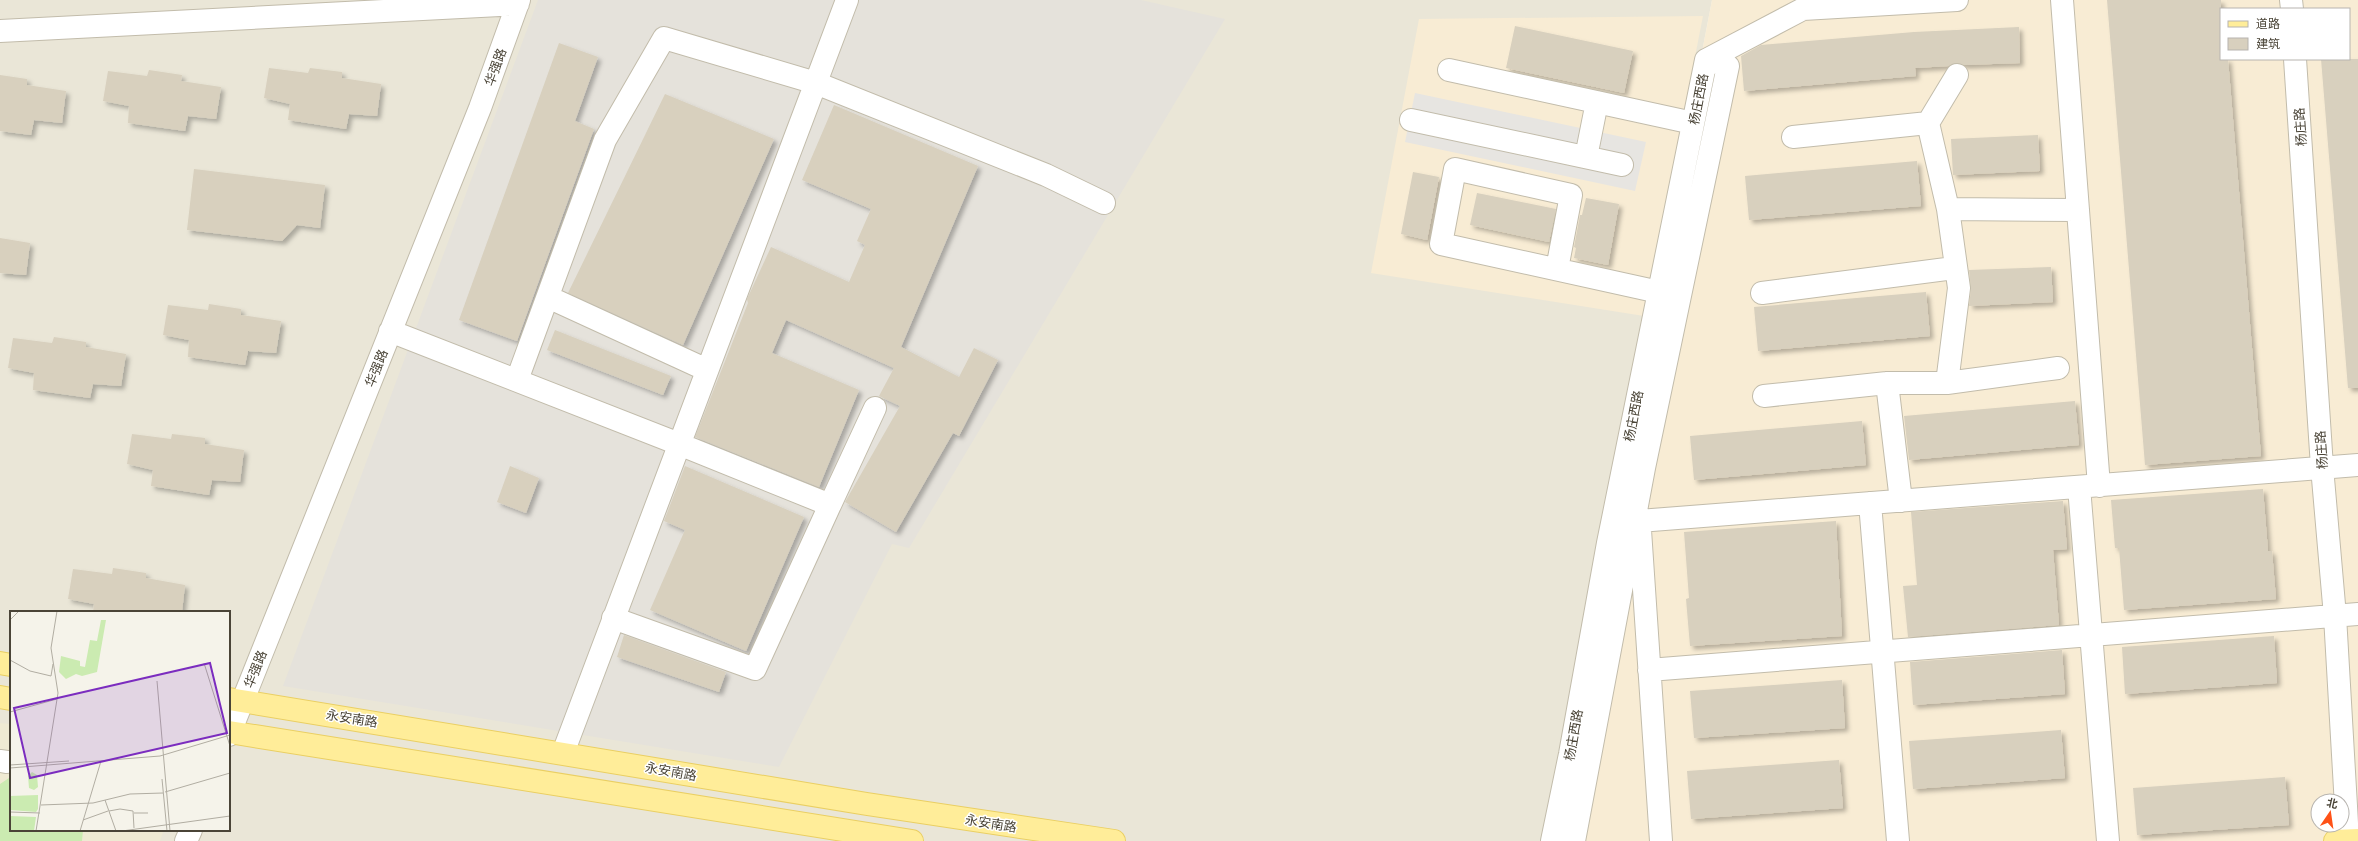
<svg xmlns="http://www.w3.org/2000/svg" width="2358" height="841" font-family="Montserrat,'Noto Sans SC',sans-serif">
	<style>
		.residential { fill: #eae6d7; fill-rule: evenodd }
		.commercial { fill: #f8ecd4; fill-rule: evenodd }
		.industrial { fill: #e5e2db }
		.education { fill: #efead3 }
		.green { fill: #cbebb1 }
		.parking { fill: #e7e5e1 }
		.building { fill: #d8d0be; filter: url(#shadow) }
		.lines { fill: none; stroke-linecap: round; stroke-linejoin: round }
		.minor-casing { stroke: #c2bcab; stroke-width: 24 }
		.major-casing { stroke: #eacf63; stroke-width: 24 }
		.minor { stroke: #fff; stroke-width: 22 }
		.major { stroke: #ffed99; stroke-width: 22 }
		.labels { text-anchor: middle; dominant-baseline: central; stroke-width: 3; stroke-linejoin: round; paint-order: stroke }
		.street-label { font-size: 13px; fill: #4a4437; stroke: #fff }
		.inset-road { fill: none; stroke: #b1ada2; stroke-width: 1 }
		.view { fill: #7b2cbf; fill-opacity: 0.15; stroke: #7b2cbf; stroke-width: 2 }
		.inset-edge { fill: none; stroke: #4a4437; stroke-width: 2 }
	</style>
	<defs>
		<filter id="shadow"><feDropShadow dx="3.5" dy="3.5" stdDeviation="2" flood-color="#0004"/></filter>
	</defs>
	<rect width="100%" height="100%" fill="#f5f3ea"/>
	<path class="residential" d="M0,0H1712L1550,841H0ZM11,612H229V830H11Z"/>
	<path class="commercial" d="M1712,0H2358V841H1550ZM2221,9H2349V59H2221ZM2318,801H2342V825H2318Z
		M1703,16L1644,316L1371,273L1419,19Z"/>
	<path class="industrial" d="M538,0H1141L1225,19L909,548L892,544L779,767L283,686Z"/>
	<path class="education" d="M0,723L11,724V830H164L160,841H0Z"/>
	<path class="green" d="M9,778H11V830H83L82,841H0V784Z"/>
	<path class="parking" d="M1415,93L1646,142L1635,191L1405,142Z"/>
	<path class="building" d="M2107,0H2221V59H2228L2261,456L2145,465Z
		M1515,26L1633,51L1624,93L1506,68Z
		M2019,27L2020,63L1965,65L1957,63L1949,66L1915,68L1916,76L1744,91L1741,56L1761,45L1914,32Z
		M559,43L598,57L575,121L594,129L517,341L459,320Z
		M2321,59H2358V388H2348Z
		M269,68L308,73L310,68L342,72V78L381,84L377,116L349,114L346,129L288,120L290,104L264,98Z
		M149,70L182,75L181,81L221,87L216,119L188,116L185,131L128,123L129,106L103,101L108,71L147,76Z
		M0,75L27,79V85L66,91L62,123L34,120L31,135L0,131Z
		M665,94L774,139L683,345L568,293Z
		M834,105L978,166L901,347L959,377L974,348L998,360L959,436L953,433L896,532L845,502L900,406L879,396L894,368L786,320L772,353L859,390L819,487L695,437L748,303L747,299L771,247L849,282L865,245L857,241L871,209L802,180Z
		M2038,135L2040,171L1953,175L1951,139Z
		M1917,161L1921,206L1749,220L1745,176Z
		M194,169L325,185L320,228L297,225L282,241L187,230Z
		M1413,172L1439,177L1427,240L1401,234Z
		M1477,193L1556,209L1549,242L1470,225Z
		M1586,198L1619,204L1608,265L1574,258L1576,248L1574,247L1580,215H1582Z
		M0,238L30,243L26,275L0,273Z
		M2051,267L2053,302L1969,306L1971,289L1969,270Z
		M1926,292L1930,336L1758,351L1754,307Z
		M209,304L241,309V315L281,321L276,353L248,351L245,365L188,357L189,340L163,335L168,305L208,310Z
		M555,330L671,376L663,395L547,350Z
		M54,337L86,342V347L126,354L121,386L93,384L90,398L33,390L34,373L8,368L13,338L52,343Z
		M2075,401L2079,445L1909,460L1904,416Z
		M1862,421L1866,465L1694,480L1690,436Z
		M132,434L171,439L172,434L205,438V444L244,450L240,482L212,480L209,495L151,486L153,470L127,464Z
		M510,466L539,478L526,513L497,502Z
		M685,466L804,517L746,651L650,610L685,530L664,521Z
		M2263,489L2268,551H2272L2276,599L2124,610L2119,548H2115L2111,500Z
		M2063,501L2067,549L2053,550L2059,625L1908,637L1903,586L1917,585L1911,512Z
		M1836,521L1842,636L1690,646L1686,599L1689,598L1684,532Z
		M113,568L146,573V578L185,585L182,612H93L94,604L68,599L73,569L112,574Z
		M624,635L726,672L719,692L617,657Z
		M2274,636L2277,683L2125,694L2122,647Z
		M2062,650L2065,694L1913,705L1910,662Z
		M1842,680L1845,728L1694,738L1690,691Z
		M2061,730L2065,778L1913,789L1909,741Z
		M1839,760L1843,808L1691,819L1687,771Z
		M2285,777L2289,825L2137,835L2133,788Z"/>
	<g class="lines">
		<defs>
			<path id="minor" d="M2062,0L2099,486
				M2291,0L2292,9
				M0,31L518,4
				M2295,59L2322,467L2335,616L2348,841
				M1706,60L1803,9L1957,0
				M1449,70L1693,123
				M1411,120L1622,165
				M1793,137L1928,123
				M1586,157L1597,102
				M1948,209L2078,210
				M1557,269L1571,195L1455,169L1441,244L1659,292
				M1762,293L1954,268
				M548,297L707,370
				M390,331L679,444L830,505L875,408
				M517,380L605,140L664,38L816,83L1046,175L1104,203
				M1887,383L1901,501
				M1947,383L1959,288L1948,209L1928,123L1957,75
				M1764,396L1887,383H1947L2058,368
				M2079,487L2108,841
				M1870,503L1898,841
				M1639,521L2358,465
				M1640,530L1661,841
				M613,618L755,669L830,505
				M1649,670L2358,614
				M229,735L480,108L519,0
				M563,753L847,0
				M0,761L7,762
				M186,841L191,830
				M1552,841L1570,754L1608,543L1706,60
				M1574,841L1644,468L1728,66L1706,60"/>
			<path id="major" d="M0,663L11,665
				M0,697L11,699
				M229,699L867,804L1114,841
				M229,732L912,841
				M2335,841L2358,840"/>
		</defs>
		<use href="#minor" class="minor-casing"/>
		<use href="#major" class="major-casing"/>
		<use href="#minor" class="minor"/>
		<use href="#major" class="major"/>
	</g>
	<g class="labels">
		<g class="street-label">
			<text transform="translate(495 67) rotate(-70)">华强路</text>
			<text transform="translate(1698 99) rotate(-79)">杨庄西路</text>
			<text transform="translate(2300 127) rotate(-94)">杨庄路</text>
			<text transform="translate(376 368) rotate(-68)">华强路</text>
			<text transform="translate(1633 416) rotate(-79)">杨庄西路</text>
			<text transform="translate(2321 450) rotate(-94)">杨庄路</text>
			<text transform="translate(255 669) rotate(-68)">华强路</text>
			<text transform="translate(352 718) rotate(9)">永安南路</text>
			<text transform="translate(1573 735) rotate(-80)">杨庄西路</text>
			<text transform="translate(671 771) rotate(10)">永安南路</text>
			<text transform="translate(991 823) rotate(9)">永安南路</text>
		</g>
	</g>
	<g transform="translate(10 611)">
		<rect width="220" height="220" fill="#f5f3ea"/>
		<path d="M91,9H96L87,61L72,65L66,63L56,68L49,61L51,45L70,50V55L75,56L80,29L87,30ZM22,161L27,164L28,176L24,179L19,177L18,165ZM28,184V198L26,201L0,199V185ZM0,205L26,206L24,220H0Z" fill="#cbebb1"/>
		<path class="inset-road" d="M0,9L9,0M0,49L20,60L41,65L43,53M194,52L220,135M147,70L160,220M0,101L47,88M0,154L59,150M0,157L150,145L220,124M152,168L157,220M155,181L220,162M95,189L106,220M31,194L83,192L120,183L153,182M99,200L110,198L123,200L124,217M0,201L30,202M124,202H138M73,209L98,200M26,220L48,82L41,37L47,0M70,220L91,150M112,220L220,205"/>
		<path class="view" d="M200,52L217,122L20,167L4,97Z"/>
		<rect width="220" height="220" class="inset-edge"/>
	</g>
	<rect x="2220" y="8" width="130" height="52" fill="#ffffff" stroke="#b7b4af"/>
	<rect x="2228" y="21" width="20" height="6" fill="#ffed99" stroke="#b7b4af"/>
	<text x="2256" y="28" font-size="12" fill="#4a4437">道路</text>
	<rect x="2228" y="38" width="20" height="12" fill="#d8d0be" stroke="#b7b4af"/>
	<text x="2256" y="48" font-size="12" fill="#4a4437">建筑</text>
	<g transform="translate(2330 813) rotate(13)"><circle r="19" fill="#ffffff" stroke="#b7b4af"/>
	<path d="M0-3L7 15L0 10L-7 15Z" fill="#ff5217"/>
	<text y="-6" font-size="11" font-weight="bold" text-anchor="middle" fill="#4a4437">北</text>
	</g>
</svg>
